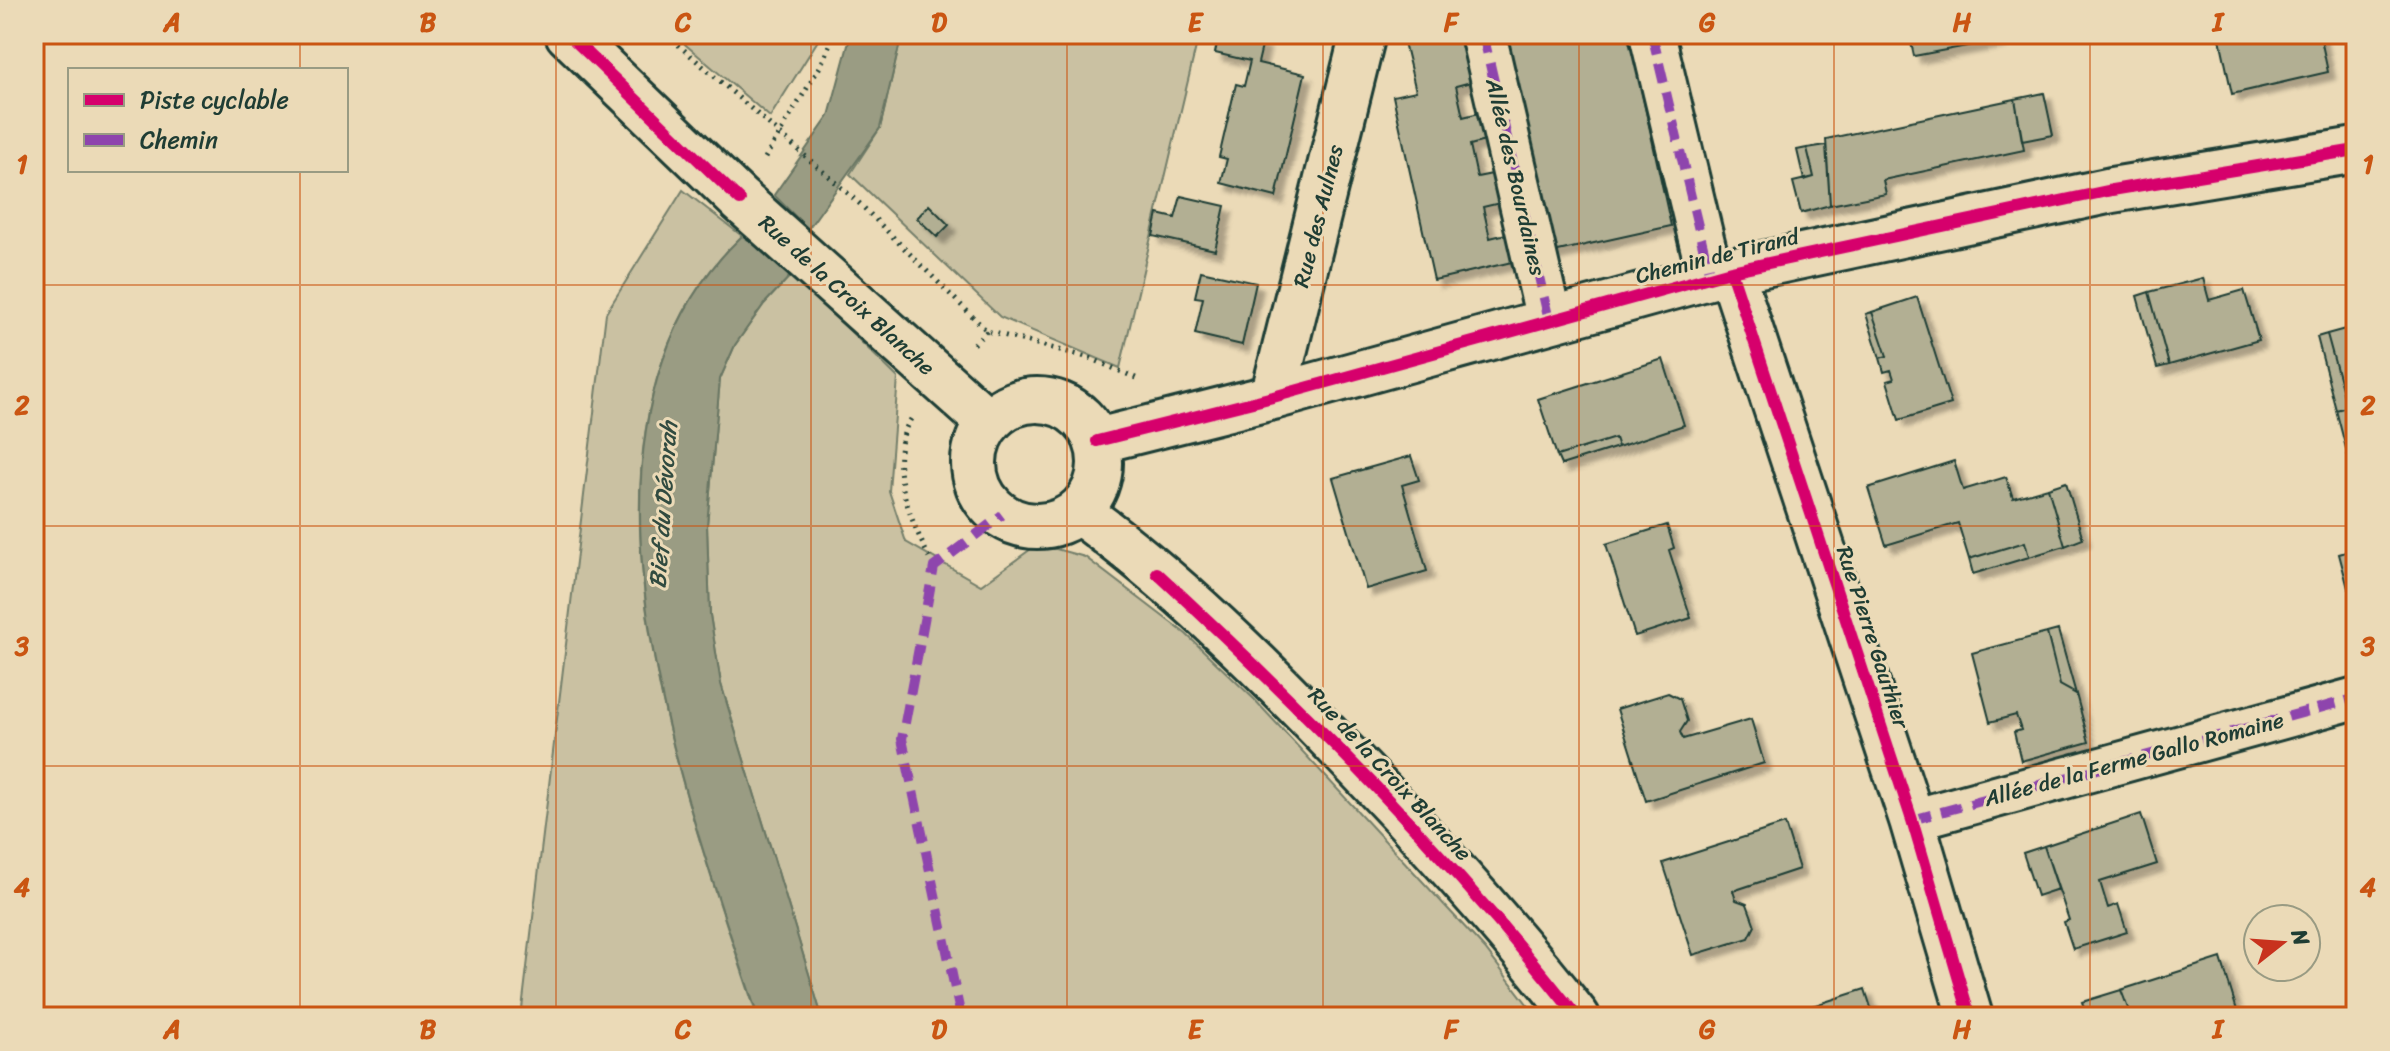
<svg xmlns="http://www.w3.org/2000/svg" width="2390" height="1051" font-family="Sriracha,sans-serif">
	<style>
		.green { fill: #cac1a2; stroke: #747f6b; stroke-width: 2 }
		.water { fill: #9a9c83; stroke: #697663; stroke-width: 2 }
		.building { fill: #b2af93; stroke: #1f3d34; stroke-width: 2; filter: url(#shadow) }
		.lines { fill: none; stroke-linecap: round; stroke-linejoin: round }
		.pedestrian-casing { stroke: #1f3d34; stroke-width: 46 }
		.minor-casing { stroke: #1f3d34; stroke-width: 50 }
		.path { stroke: #1f3d34; stroke-width: 5; stroke-dasharray: 2 6; stroke-linecap: butt }
		.pedestrian { stroke: #ebdab7; stroke-width: 40 }
		.minor { stroke: #ebdab7; stroke-width: 44 }
		.quiet { stroke: #8e44ad; stroke-width: 10; stroke-dasharray: 20 10; stroke-linecap: butt }
		.cycleway-casing { stroke: #ebdab7; stroke-width: 17 }
		.cycleway { stroke: #d6006c; stroke-width: 12 }
		.grid { fill: none; stroke: #ca5512; stroke-width: 2; stroke-opacity: 0.55 }
		.labels { text-anchor: middle; dominant-baseline: central; stroke-width: 6; stroke-linejoin: round; paint-order: stroke }
		.street-label { font-size: 22px; fill: #1f3d34; stroke: #ebdab7 }
		.water-label { font-size: 24px; font-style: italic; fill: #314b40; stroke: #ebdab7 }
		.neatline { fill: none; stroke: #ca5512; stroke-width: 3 }
		.grid-label { font-size: 26px; text-anchor: middle; font-weight: bold; fill: #ca5512 }
	</style>
	<defs>
		<filter id="shadow"><feDropShadow dx="7" dy="7" stdDeviation="2" flood-color="#0004"/></filter>
	</defs>
	<rect width="100%" height="100%" fill="#ebdab7"/>
	<filter id="ink" filterUnits="userSpaceOnUse"><feTurbulence type="fractalNoise" baseFrequency=".0125" numOctaves="2"/><feDisplacementMap in="SourceGraphic" scale="16" xChannelSelector="R" yChannelSelector="G"/><feConvolveMatrix kernelMatrix="1 2 1 2 8 2 1 2 1" color-interpolation-filters="sRGB"/></filter>
	<g filter="url(#ink)">
		<path class="green" d="M673,34H822L770,117Z
			M902,34H1199L1120,368L1000,317L850,174L880,128Z
			M683,190L742,236C543,424 683,792 755,1010L521,1017L606,313Z
			M792,274L898,378L889,491L906,542L981,585L1038,544L1085,557L1186,634L1254,699L1485,949L1537,1017H822L721,684L710,615L707,525L720,379L735,345L764,304Z"/>
		<path class="water" d="M851,34H902L880,128L808,229L774,195L829,116Z
			M742,236L768,252L792,274L764,304L735,345L720,379L707,525L710,615L721,684L822,1017H758C685,798 542,426 742,236Z"/>
		<path class="building" d="M1219,34L1263,42L1258,63L1305,74L1276,197L1221,183L1227,159L1219,157L1236,84L1244,86L1250,61L1215,53Z
			M1402,34H1461L1471,82L1456,86L1463,117L1479,113L1485,141L1470,145L1477,177L1492,174L1500,203L1483,207L1490,238L1506,234L1512,262L1434,280L1393,96L1416,91Z
			M1500,34H1629L1671,226L1549,253Z
			M1909,34H1998L1999,40L1914,56Z
			M2219,34H2320L2328,72L2232,94Z
			M2044,93L2053,135L2022,141L2015,99Z
			M2015,99L2024,150L1883,180L1886,194L1830,205L1826,139Z
			M1826,145L1830,205L1801,213L1793,182L1814,177L1807,148Z
			M1807,148L1814,177L1804,180L1797,150Z
			M1181,196L1225,206L1215,250L1153,236L1158,214L1175,218Z
			M929,205L949,225L937,237L917,218Z
			M1201,271L1256,283L1242,345L1195,334L1203,298L1195,297Z
			M2203,278L2209,300L2244,290L2259,340L2169,365L2149,292Z
			M2149,292L2169,365L2157,368L2137,296Z
			M1917,297L1951,404L1899,420L1887,381L1894,379L1891,370L1884,372L1880,358L1887,356L1872,312Z
			M1872,312L1887,356L1880,358L1866,314Z
			M2356,326V459L2349,460L2336,410L2347,407L2327,334Z
			M2327,334L2347,407L2336,410L2317,337Z
			M1663,359L1684,425L1618,447L1615,438L1557,456L1538,399Z
			M1615,438L1618,447L1561,465L1557,456Z
			M1411,456L1419,480L1402,485L1427,571L1366,589L1333,478Z
			M1954,461L1963,490L2006,477L2013,498L2048,488L2065,546L2029,557L2025,542L1969,559L1958,523L1886,545L1868,488Z
			M2066,482L2083,539L2065,546L2048,488Z
			M1667,525L1674,548L1669,550L1691,618L1635,636L1606,544Z
			M2025,542L2029,557L1973,574L1969,559Z
			M2356,549V586L2348,588L2339,554Z
			M2058,630L2076,694L2060,685L2047,633Z
			M2047,633L2060,685L2076,694L2089,742L2021,761L2014,732L2021,730L2016,715L1990,722L1972,653Z
			M1668,693L1680,699L1687,721L1680,732L1683,739L1751,719L1764,763L1646,801L1617,709Z
			M2141,814L2157,864L2100,882L2108,908L2118,904L2127,932L2073,949L2064,922L2069,920L2044,846Z
			M1785,824L1799,869L1733,891L1736,900L1747,904L1755,926L1749,938L1693,955L1663,863Z
			M2044,846L2058,889L2037,896L2023,853Z
			M2221,958L2239,1017H2110L2129,1011L2121,990Z
			M1865,989L1874,1017H1778Z
			M2121,990L2129,1011L2110,1017H2087L2082,1002Z"/>
		<g class="lines">
			<defs>
				<path id="pedestrian" d="M1912,820L2356,698"/>
				<path id="minor" d="M568,34L740,200L988,422
					M1483,34L1549,320
					M1652,34L1710,276
					M1731,271L1912,820L1970,1017
					M1273,397L1363,34
					M974 463a63 63 0 1 1 126 0a63 63 0 1 1-126 0Z
					M1097,441L1273,397L1731,271L2112,190L2356,150
					M1078,511C1175,581 1261,666 1343,752C1425,837 1504,924 1577,1017"/>
			</defs>
			<use href="#pedestrian" class="pedestrian-casing"/>
			<use href="#minor" class="minor-casing"/>
			<path class="path" d="M666,34L860,204L987,331L1090,358L1138,379
				M765,158L821,65L834,34
				M974,344L987,331
				M911,419C883,462 913,526 934,567"/>
			<use href="#pedestrian" class="pedestrian"/>
			<use href="#minor" class="minor"/>
			<path class="quiet" d="M1483,34L1549,320
				M1652,34L1710,276
				M1912,820L2356,698
				M961,1017L902,739L934,567L1002,515"/>
			<defs>
				<path id="cycleway" d="M568,34L740,200
					M1731,271L1912,820L1970,1017
					M1097,441L1273,397L1731,271L2112,190L2356,150
					M1157,573C1307,712 1450,856 1577,1017"/>
			</defs>
			<use href="#cycleway" class="cycleway-casing"/>
			<use href="#cycleway" class="cycleway"/>
		</g>
	</g>
	<path class="grid" d="M300,34V70M556,34V1017M811,34V1017M1067,34V1017M1323,34V1017M1579,34V1017M1834,34V1017M2090,34V1017M300,170V1017M34,285H2356M34,526H2356M34,766H2356"/>
	<g class="labels">
		<g class="street-label">
			<text transform="translate(1516 177) rotate(77)">Allée des Bourdaines</text>
			<text transform="translate(1318 216) rotate(-76)">Rue des Aulnes</text>
			<text transform="translate(1717 256) rotate(-14)">Chemin de Tirand</text>
			<text transform="translate(847 295) rotate(42)">Rue de la Croix Blanche</text>
			<text transform="translate(1873 637) rotate(72)">Rue Pierre Gauthier</text>
			<text transform="translate(2134 759) rotate(-15)">Allée de la Ferme Gallo Romaine</text>
			<text transform="translate(1390 774) rotate(47)">Rue de la Croix Blanche</text>
		</g>
		<g class="water-label">
			<text transform="translate(663 505) rotate(-86)">Bief du Dévorah</text>
		</g>
	</g>
	<rect width="2390" height="1051" fill="none" stroke="#ebdab7" stroke-width="88"/>
	<rect x="68" y="68" width="280" height="104" fill="#ebdab7" stroke="#999b83" stroke-width="2"/>
	<rect x="84" y="94" width="40" height="12" fill="#d6006c" stroke="#999b83" stroke-width="2"/>
	<text x="140" y="108" font-size="24" fill="#1f3d34">Piste cyclable</text>
	<rect x="84" y="134" width="40" height="12" fill="#8e44ad" stroke="#999b83" stroke-width="2"/>
	<text x="140" y="148" font-size="24" fill="#1f3d34">Chemin</text>
	<g transform="translate(2282 943) rotate(73)"><circle r="38" fill="#ebdab7" stroke="#999b83" stroke-width="2"/>
	<path d="M0-6L14 30L0 20L-14 30Z" fill="#c8321e"/>
	<text y="-12" font-size="22" font-weight="bold" text-anchor="middle" fill="#1f3d34">N</text>
	</g>
	<rect x="44" y="44" width="2302" height="963" class="neatline"/>
	<g class="grid-label">
		<text x="172" y="31">A</text>
		<text x="428" y="31">B</text>
		<text x="683" y="31">C</text>
		<text x="939" y="31">D</text>
		<text x="1195" y="31">E</text>
		<text x="1451" y="31">F</text>
		<text x="1707" y="31">G</text>
		<text x="1962" y="31">H</text>
		<text x="2218" y="31">I</text>
		<text x="22" y="173">1</text>
		<text x="2368" y="173">1</text>
		<text x="22" y="414">2</text>
		<text x="2368" y="414">2</text>
		<text x="22" y="655">3</text>
		<text x="2368" y="655">3</text>
		<text x="22" y="896">4</text>
		<text x="2368" y="896">4</text>
		<text x="172" y="1038">A</text>
		<text x="428" y="1038">B</text>
		<text x="683" y="1038">C</text>
		<text x="939" y="1038">D</text>
		<text x="1195" y="1038">E</text>
		<text x="1451" y="1038">F</text>
		<text x="1707" y="1038">G</text>
		<text x="1962" y="1038">H</text>
		<text x="2218" y="1038">I</text>
	</g>
</svg>
